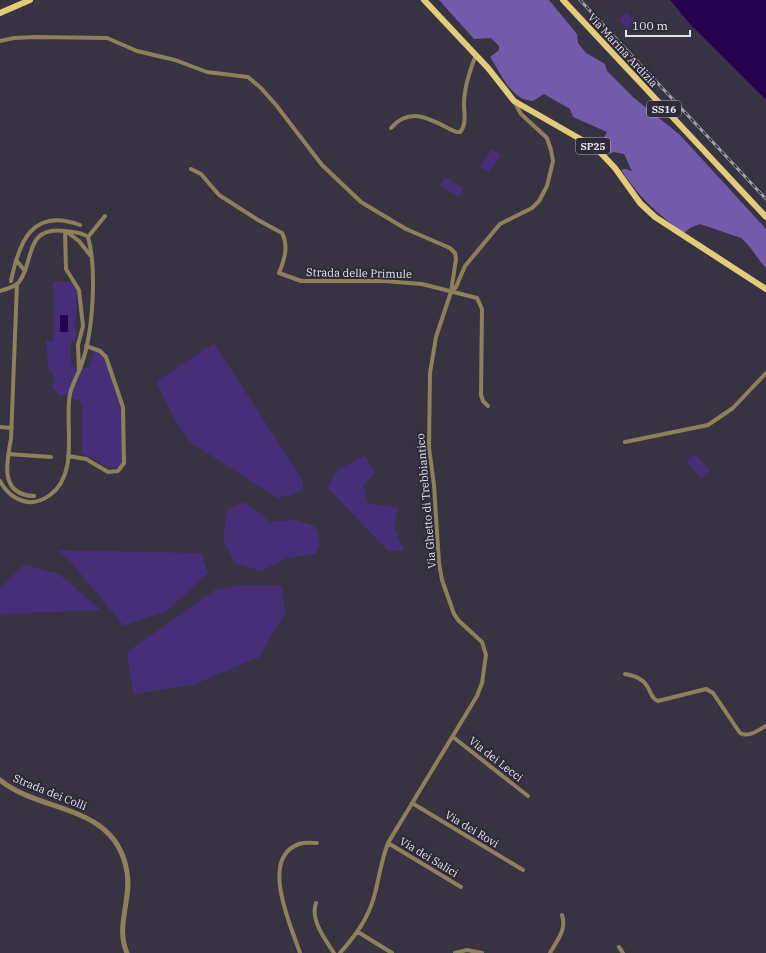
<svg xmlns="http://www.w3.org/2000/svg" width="766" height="953" font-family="'IBM Plex Serif',serif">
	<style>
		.green { fill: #472e78 }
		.forest { fill: #735aab }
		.water { fill: #26014f }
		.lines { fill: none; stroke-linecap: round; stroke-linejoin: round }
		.minor { stroke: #8c815b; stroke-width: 4 }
		.tertiary { stroke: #8c815b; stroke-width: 5 }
		.primary { stroke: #e3cc79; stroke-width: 6 }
		.rail-casing { stroke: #a29fac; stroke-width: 3 }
		.rail { stroke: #2d2938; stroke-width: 1.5; stroke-dasharray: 4.5; stroke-linecap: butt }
		.labels { text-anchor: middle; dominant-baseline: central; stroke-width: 4; stroke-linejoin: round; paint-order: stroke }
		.shield { fill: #2d2938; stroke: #aeabb7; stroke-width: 1 }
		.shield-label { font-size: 10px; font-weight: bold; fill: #e5e3ed }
		.street-label { font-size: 11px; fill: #e5e3ed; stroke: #2d2938 }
	</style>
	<rect width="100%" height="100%" fill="#373343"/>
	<path class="green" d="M627,12L635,21L627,28L619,20Z
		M492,149L501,155L489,173L480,167Z
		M445,177L464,188L459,197L440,186Z
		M53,282H73L77,289L75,341L71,342V365L76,368H89L94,352L97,351L103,356L109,368L122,411V463L119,468C102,468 97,459 82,454V403L67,395H59L57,390H53V374L48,368L46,341H53Z
		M214,343L303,481V490L291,495L277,498L190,442L176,422L156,382Z
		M695,454L710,471L701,479L686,461Z
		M365,456L375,472L363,486L368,503L398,508L394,527L404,550L388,551L328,488C334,468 347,465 365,456Z
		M245,502L271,522L294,520L315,526L320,542L316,554L288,558L261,571L234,563L223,538L227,510Z
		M57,550L201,553L208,573L168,610L124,626L75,567Z
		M24,565L59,574L101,610L0,614V587Z
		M234,586H282L285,614L259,657L195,684L133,694L127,652L215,590Z"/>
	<path class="forest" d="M439,0H549L577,34L578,43L586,53L605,64L607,71L633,97L680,135L766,229V268C757,259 751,246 741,238L700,224L690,228L684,233C656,213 641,199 621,170L625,169L632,171L624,154L614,152L609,154L600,145L607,132L573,117L570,109L544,94L533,101C511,101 501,73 490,57L499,50V46L491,38L474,39Z"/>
	<path class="water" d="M670,0H766V100L691,25Z
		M60,315H68V332H60Z"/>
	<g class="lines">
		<path class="minor" d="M0,41L14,38L36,37L107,38L137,51L175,60L207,72L248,77L261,88L276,105L322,165L361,202L406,229L450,248L455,253L456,259L451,292L436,337L430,373L429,448L434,485L439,563L442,580L454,614L459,621L482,642L486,655L482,683L477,696L388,843C381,861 379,879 374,897C368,919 355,936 340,953
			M391,128C412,104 434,122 456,132H460C467,125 464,113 464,104C464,88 470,70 476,55
			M191,169L201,174L219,195L258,220L282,233C289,246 284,261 279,273L301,281H384L422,284L477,298L482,309L481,395L483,401L488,406
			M65,231L66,269L79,290L83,326L78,345L79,371
			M67,232L79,241L90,255
			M88,237L105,216
			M16,260L25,271
			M11,281C19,242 32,207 80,225
			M17,284L11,439C6,464 0,495 34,496
			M0,291C6,289 15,287 19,282C35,262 23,226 65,231C72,232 82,232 88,237C97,269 93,332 82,363C79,374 72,383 70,394C64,425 80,473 50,495C43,500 36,503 28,502C15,500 6,492 0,481
			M451,292L456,287L465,266L500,224L532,208L539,201L547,186L553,161L551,150L547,138L521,114L514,101
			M0,427L12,428
			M625,442L708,425L733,408L766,373
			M8,454L51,457
			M68,456L86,459L108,472L118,471L124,463L123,407L106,357L100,351L86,346
			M625,674C655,679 646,697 658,701L706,689L713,693L740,733C749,738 758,730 766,726
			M453,737L528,796
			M412,803L523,870
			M388,843L461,887
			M316,903C310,920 325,939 334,953
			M358,932L392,953
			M619,947L623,953
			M300,953C291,926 259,858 299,844C305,842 311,843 317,843
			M455,953L467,950L482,953
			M550,953C557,940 567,930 562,915"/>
		<path class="tertiary" d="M0,780C41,814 116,803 127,872C132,899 115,927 127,953"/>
		<path class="primary" d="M424,0L488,68L514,101L596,148L615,168L640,203L655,217L766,289
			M563,0L766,217
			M0,13L30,0"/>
		<defs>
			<path id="rail" d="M580,0L766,199"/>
		</defs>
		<use href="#rail" class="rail-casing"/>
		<use href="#rail" class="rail"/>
	</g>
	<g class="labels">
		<g class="shield">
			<rect x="647" y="101" width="34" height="16" rx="3"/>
			<rect x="576" y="138" width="34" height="16" rx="3"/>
		</g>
		<g class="shield-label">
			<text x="664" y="109">SS16</text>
			<text x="593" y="146">SP25</text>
		</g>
		<g class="street-label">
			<text transform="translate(623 50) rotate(47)">Via Marina Ardizia</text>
			<text transform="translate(359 273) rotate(1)">Strada delle Primule</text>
			<text transform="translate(426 501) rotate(-95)">Via Ghetto di Trebbiantico</text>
			<text transform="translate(496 759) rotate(38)">Via dei Lecci</text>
			<text transform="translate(50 792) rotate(22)">Strada dei Colli</text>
			<text transform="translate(472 829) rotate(31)">Via dei Rovi</text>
			<text transform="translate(429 857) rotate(31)">Via dei Salici</text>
		</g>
	</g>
	<path d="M626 30v6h64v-6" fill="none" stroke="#e5e3ed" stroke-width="2"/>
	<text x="632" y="30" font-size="12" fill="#e5e3ed" stroke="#2d2938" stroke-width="3" paint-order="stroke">100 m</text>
</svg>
